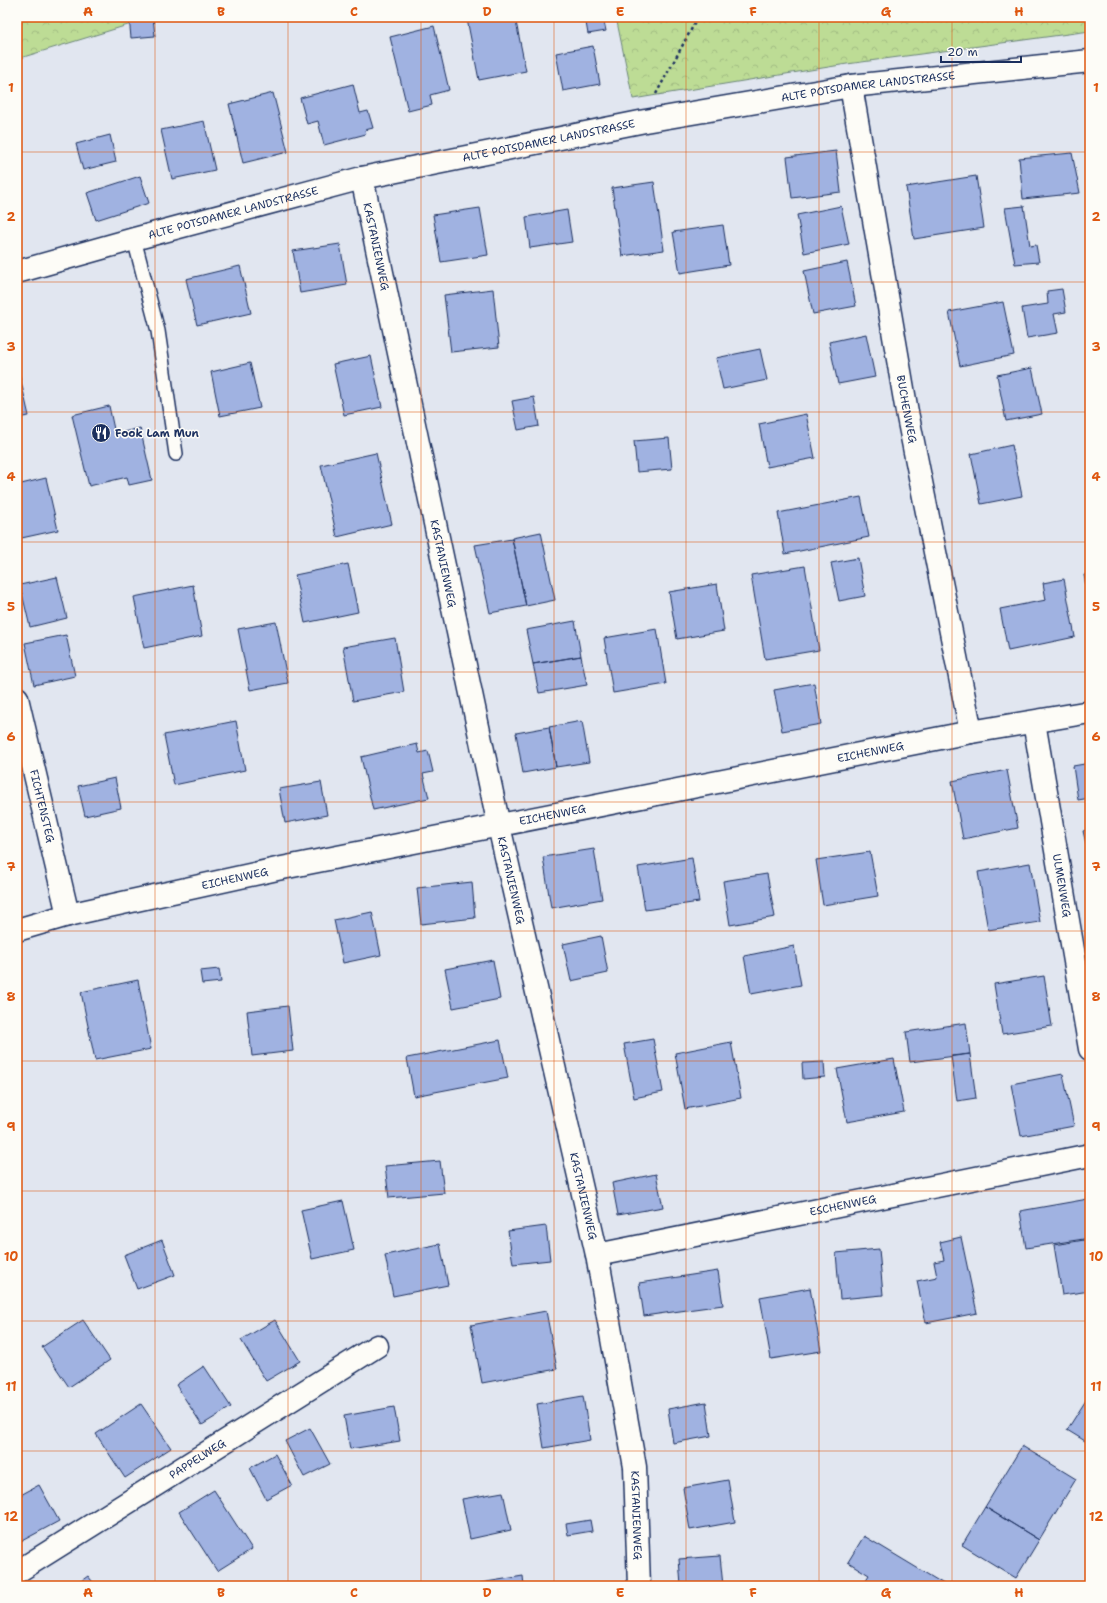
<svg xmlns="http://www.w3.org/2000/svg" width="1107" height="1603" font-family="'Shantell Sans',sans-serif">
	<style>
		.forest { fill: url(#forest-crowns); stroke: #6c867a }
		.building { fill: #a0b2e1; stroke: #1b2f5e }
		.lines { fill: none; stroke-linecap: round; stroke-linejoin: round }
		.service-casing { stroke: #1b2f5e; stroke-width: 16 }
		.minor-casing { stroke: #1b2f5e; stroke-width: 25 }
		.path { stroke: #1b2f5e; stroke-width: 2.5; stroke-dasharray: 3 3; stroke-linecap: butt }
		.service { stroke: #fdfcf7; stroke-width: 13 }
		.minor { stroke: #fdfcf7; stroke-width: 22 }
		.grid { fill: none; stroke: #de5710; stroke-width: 1; stroke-opacity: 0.55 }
		.labels { text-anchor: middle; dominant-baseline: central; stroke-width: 3; stroke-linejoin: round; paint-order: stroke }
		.street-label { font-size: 11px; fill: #1b2f5e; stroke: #fdfcf7 }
		.poi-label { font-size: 11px; font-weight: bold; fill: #1b2f5e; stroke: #fdfcf7; text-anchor: start }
		.neatline { fill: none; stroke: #de5710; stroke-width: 1.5 }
		.grid-label { font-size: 13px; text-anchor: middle; font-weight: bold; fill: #de5710 }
	</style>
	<defs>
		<pattern id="forest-crowns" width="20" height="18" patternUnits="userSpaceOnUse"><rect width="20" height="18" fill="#bddc95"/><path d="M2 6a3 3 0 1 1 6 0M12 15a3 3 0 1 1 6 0" fill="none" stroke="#a2bd83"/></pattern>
	</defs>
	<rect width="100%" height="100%" fill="#e1e6f0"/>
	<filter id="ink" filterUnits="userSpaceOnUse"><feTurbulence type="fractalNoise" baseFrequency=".025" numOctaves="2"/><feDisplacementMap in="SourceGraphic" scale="8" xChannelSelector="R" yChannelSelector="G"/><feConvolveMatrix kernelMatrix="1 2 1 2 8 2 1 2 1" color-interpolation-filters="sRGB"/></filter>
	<g filter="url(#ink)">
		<path class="forest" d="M17,17H154L17,59Z
			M616,17H1090V31L847,64L633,99Z"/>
		<path class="building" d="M129,17H153L155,36L131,38Z
			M482,17H515L526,71L479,80L467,19Z
			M585,17H603L606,31L588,34Z
			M434,26L449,90L430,95L432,105L408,111L390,37Z
			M593,46L600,84L563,91L556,53Z
			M353,84L360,113L368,111L373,128L365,130L366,134L324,145L318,121L307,124L300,98Z
			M273,93L288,152L243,163L229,104Z
			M204,121L215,170L172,179L161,130Z
			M110,135L116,162L83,170L76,144Z
			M836,151L841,192L792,198L787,157Z
			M1072,153L1080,193L1023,199L1019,158Z
			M140,176L149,203L96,220L87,193Z
			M976,176L984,228L914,239L906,187Z
			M654,182L664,250L622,256L612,188Z
			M841,206L849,244L804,253L797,215Z
			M1024,206L1030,246L1036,245L1039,262L1015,264L1005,208Z
			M480,208L488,255L441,262L433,215Z
			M567,210L572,242L530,248L526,217Z
			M723,225L729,265L680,273L673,232Z
			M340,244L347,285L300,293L293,251Z
			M847,262L856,306L813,314L804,271Z
			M240,266L251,313L197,325L186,279Z
			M493,289L499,347L451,352L444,295Z
			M1062,289L1066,312L1054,314L1058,333L1027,338L1022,308L1048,304L1047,291Z
			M1003,302L1014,355L960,366L949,312Z
			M866,334L875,377L838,384L829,342Z
			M760,349L767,380L723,389L716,358Z
			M371,356L382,407L344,415L333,364Z
			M250,363L260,408L220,416L211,372Z
			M17,364L29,416L17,418Z
			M1032,368L1042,414L1006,421L997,375Z
			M534,397L539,426L518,430L512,401Z
			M109,406L115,434L140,428L152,480L129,485L127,477L89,486L72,415Z
			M806,414L815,458L767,467L759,424Z
			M669,438L672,469L637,472L634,441Z
			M1012,445L1022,496L981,504L971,454Z
			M376,453L392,524L337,537L321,465Z
			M46,478L58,530L17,539V485Z
			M861,497L869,537L785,554L778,513Z
			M541,532L555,600L526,606L512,538Z
			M512,539L526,606L490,613L475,545Z
			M858,558L865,596L839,601L831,563Z
			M348,564L358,612L305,623L295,575Z
			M805,566L819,650L765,659L751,575Z
			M1090,574V607L1084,575Z
			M57,577L67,618L30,627L20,585Z
			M1064,579L1075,637L1008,651L1000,609L1046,600L1043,583Z
			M717,584L724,631L677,639L669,592Z
			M193,585L202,636L144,648L134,597Z
			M575,621L581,656L533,664L526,630Z
			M276,622L288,683L250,690L238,629Z
			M657,629L666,684L613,693L604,638Z
			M66,635L75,676L34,685L25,643Z
			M395,638L404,692L353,701L343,647Z
			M581,656L587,685L539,693L533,664Z
			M814,683L821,724L782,731L774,690Z
			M236,721L245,770L174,785L164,735Z
			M582,721L589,762L556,767L549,727Z
			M549,727L556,767L523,773L516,733Z
			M417,744L419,753L428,751L433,772L423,774L429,798L373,810L361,757Z
			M1090,763V798L1078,800L1073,766Z
			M1007,770L1018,828L963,839L952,781Z
			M115,778L121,808L85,816L78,786Z
			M321,782L327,815L285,823L279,789Z
			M1090,829V860L1083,831Z
			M594,849L602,899L551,908L543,857Z
			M870,852L878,896L823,905L816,860Z
			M692,858L699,902L645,910L638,867Z
			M1030,863L1040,922L988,930L978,872Z
			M767,874L775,917L730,925L723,881Z
			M472,882L475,918L421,924L417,888Z
			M372,912L381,955L343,963L334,920Z
			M601,936L608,973L571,981L563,944Z
			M794,946L801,985L751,994L744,956Z
			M493,960L500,999L453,1008L445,969Z
			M219,969L221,982L202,984L200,971Z
			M1044,976L1052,1026L1002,1034L994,984Z
			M138,980L151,1049L95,1060L81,992Z
			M288,1006L293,1051L252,1056L247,1011Z
			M966,1023L970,1054L910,1062L906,1032Z
			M653,1039L663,1092L634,1098L624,1044Z
			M500,1040L508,1078L414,1096L407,1058Z
			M731,1042L741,1098L685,1109L675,1053Z
			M970,1054L976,1098L957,1101L951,1056Z
			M894,1059L904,1112L847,1122L837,1069Z
			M824,1062L825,1077L803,1079L802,1063Z
			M1063,1074L1074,1126L1021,1136L1011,1084Z
			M440,1161L444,1193L389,1198L385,1166Z
			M656,1174L663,1207L618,1215L612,1183Z
			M1088,1199L1090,1212V1238L1026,1248L1020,1211Z
			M343,1201L354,1250L312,1259L301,1210Z
			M546,1226L550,1260L513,1264L508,1231Z
			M961,1237L977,1313L926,1323L917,1281L937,1277L934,1262L944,1260L940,1242Z
			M1090,1239V1291L1062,1295L1054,1245Z
			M162,1240L175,1275L137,1289L124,1255Z
			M440,1244L448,1285L393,1296L385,1255Z
			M879,1249L883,1295L840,1299L836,1253Z
			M718,1271L723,1305L644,1316L639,1283Z
			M810,1288L821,1351L771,1359L760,1297Z
			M546,1311L557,1369L482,1383L471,1325Z
			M83,1320L110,1360L69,1387L42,1347Z
			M275,1320L300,1361L266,1381L241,1340Z
			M204,1366L231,1407L202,1425L176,1385Z
			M1090,1394V1444L1067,1430Z
			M583,1396L590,1440L544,1448L537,1404Z
			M706,1402L711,1436L673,1443L668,1409Z
			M141,1404L171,1448L125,1478L96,1434Z
			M394,1407L400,1441L350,1449L344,1416Z
			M310,1428L330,1464L304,1477L285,1441Z
			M1022,1446L1076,1479L1039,1540L985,1507Z
			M275,1454L292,1485L266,1499L250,1468Z
			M728,1480L735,1522L690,1530L683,1488Z
			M39,1485L59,1521L18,1543L17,1497Z
			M214,1490L252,1549L217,1571L179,1512Z
			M503,1492L511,1530L470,1539L462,1499Z
			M985,1507L1039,1540L1016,1578L962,1545Z
			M590,1520L592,1531L568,1535L566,1524Z
			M864,1536L947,1586H862L869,1575L848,1562Z
			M720,1556L723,1586H681L679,1559Z
			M88,1576L96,1586H74Z
			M523,1576L524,1586H481L480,1583Z"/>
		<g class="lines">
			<defs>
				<path id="service" d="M134,239L158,331L176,454"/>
				<g id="minor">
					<path id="s1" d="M851,86L907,412L971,732"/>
					<path id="s2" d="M362,178L499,826L597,1255L635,1467L639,1586"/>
					<path id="s3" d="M17,272L134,239L362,178L645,121L851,86L1090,61"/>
					<path id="s4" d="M17,698L68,915"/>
					<path id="s5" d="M1034,722L1090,1049"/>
					<path id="s6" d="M17,930L68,915L277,869L971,732L1090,712"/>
					<path id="s7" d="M597,1255L1090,1155"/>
					<path id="s8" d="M17,1572L377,1346"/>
				</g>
			</defs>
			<use href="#service" class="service-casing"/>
			<use href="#minor" class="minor-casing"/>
			<path class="path" d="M656,94L698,17"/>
			<use href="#service" class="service"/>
			<use href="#minor" class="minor"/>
		</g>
	</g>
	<path class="grid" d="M155,17V1586M288,17V1586M421,17V1586M554,17V1586M686,17V1586M819,17V1586M952,17V1586M17,152H1090M17,282H1090M17,412H1090M17,542H1090M17,672H1090M17,802H1090M17,931H1090M17,1061H1090M17,1191H1090M17,1321H1090M17,1451H1090"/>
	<defs>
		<symbol id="restaurant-disc" viewBox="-11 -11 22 22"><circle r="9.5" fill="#1b2f5e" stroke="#fdfcf7"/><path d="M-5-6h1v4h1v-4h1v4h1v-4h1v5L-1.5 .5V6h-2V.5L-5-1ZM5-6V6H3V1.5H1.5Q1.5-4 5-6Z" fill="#fff"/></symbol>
	</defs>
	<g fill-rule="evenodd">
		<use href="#restaurant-disc" x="90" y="422" width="22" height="22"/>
	</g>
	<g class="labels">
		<g class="street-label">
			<text stroke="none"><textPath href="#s3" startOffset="872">ALTE POTSDAMER LANDSTRASSE</textPath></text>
			<text stroke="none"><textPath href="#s3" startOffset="548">ALTE POTSDAMER LANDSTRASSE</textPath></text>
			<text stroke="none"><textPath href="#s3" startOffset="224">ALTE POTSDAMER LANDSTRASSE</textPath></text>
			<text stroke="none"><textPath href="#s2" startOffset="70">KASTANIENWEG</textPath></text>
			<text stroke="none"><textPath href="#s1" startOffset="328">BUCHENWEG</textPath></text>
			<text stroke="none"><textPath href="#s2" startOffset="394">KASTANIENWEG</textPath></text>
			<text stroke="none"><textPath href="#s6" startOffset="872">EICHENWEG</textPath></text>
			<text stroke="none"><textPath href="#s4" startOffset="111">FICHTENSTEG</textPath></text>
			<text stroke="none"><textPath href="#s6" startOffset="548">EICHENWEG</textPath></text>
			<text stroke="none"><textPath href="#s6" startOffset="224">EICHENWEG</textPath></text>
			<text stroke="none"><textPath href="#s2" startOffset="718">KASTANIENWEG</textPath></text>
			<text stroke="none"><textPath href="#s5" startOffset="166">ULMENWEG</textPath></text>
			<text stroke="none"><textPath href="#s2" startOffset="1042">KASTANIENWEG</textPath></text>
			<text stroke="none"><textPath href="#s7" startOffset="251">ESCHENWEG</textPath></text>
			<text stroke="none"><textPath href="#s8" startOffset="213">PAPPELWEG</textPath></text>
			<text stroke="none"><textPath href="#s2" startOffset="1366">KASTANIENWEG</textPath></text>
		</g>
		<g class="poi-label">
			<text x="115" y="433">Fook Lam Mun</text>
		</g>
	</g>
	<rect width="1107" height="1603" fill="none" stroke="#fdfcf7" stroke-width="44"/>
	<path d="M941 56v6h80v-6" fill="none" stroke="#1b2f5e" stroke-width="2"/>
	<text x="947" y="56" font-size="12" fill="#1b2f5e" stroke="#fdfcf7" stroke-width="3" paint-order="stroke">20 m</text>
	<rect x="22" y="22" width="1063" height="1559" class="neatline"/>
	<g class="grid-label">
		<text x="88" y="16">A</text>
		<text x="221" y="16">B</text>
		<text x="354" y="16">C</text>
		<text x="487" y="16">D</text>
		<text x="620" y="16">E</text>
		<text x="753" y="16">F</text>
		<text x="886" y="16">G</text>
		<text x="1019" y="16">H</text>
		<text x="11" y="92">1</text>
		<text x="1096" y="92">1</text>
		<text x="11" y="221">2</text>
		<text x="1096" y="221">2</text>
		<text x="11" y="351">3</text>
		<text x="1096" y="351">3</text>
		<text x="11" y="481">4</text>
		<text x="1096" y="481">4</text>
		<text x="11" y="611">5</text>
		<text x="1096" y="611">5</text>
		<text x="11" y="741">6</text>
		<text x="1096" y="741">6</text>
		<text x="11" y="871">7</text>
		<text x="1096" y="871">7</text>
		<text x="11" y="1001">8</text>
		<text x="1096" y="1001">8</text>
		<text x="11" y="1131">9</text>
		<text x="1096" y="1131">9</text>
		<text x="11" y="1261">10</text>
		<text x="1096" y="1261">10</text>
		<text x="11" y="1391">11</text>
		<text x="1096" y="1391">11</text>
		<text x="11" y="1521">12</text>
		<text x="1096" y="1521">12</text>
		<text x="88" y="1597">A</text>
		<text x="221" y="1597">B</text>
		<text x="354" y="1597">C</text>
		<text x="487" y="1597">D</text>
		<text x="620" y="1597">E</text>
		<text x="753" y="1597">F</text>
		<text x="886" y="1597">G</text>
		<text x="1019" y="1597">H</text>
	</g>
</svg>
